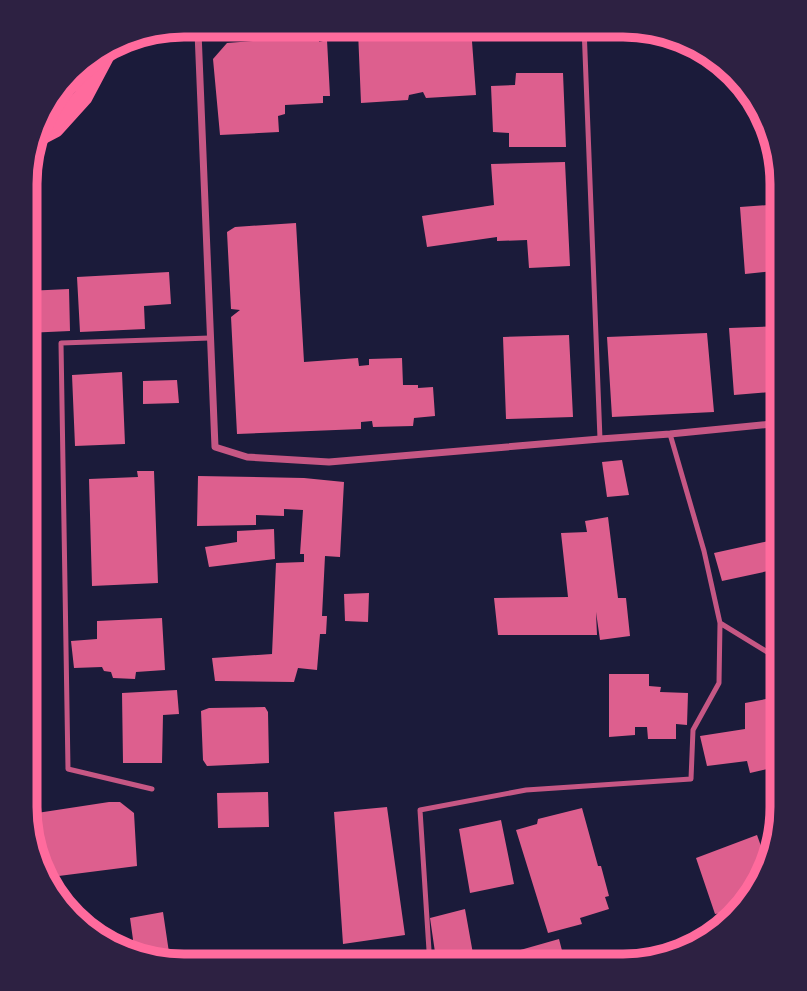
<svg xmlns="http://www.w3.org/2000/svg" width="807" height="991" font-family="'IBM Plex Sans',sans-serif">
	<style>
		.building { fill: #dd5f8e }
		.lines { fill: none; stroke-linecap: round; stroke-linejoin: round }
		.service { stroke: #c65784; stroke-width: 5 }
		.minor { stroke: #c65784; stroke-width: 7 }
		.trunk { stroke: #ff6b9d; stroke-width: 19 }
		.rim { fill: none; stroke: #ff6b9d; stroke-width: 9 }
	</style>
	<rect width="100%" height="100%" fill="#1b1b3a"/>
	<path class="building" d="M471,28L476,95L426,98L423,92L409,95L408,100L361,103L358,31Z
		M319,36V42L327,40L330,96H323V103L285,105V114L278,116L279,132L220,135L213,59L227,43Z
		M516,73H563L566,147H509V133L493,132L491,86L515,85Z
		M565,162L570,266L529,268L527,240L497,241V237L427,247L422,216L494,205L491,164Z
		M782,204V270L745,274L740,207Z
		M296,223L304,362L358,358L359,366L369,365V359L402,358L403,385H418V388L433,387L435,416L414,418L413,426L373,427L372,421L361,422V429L237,434L231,317L240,310L231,309L227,232L235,227Z
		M169,272L171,304L144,306L145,329L80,332L77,277Z
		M69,289L70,331L26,333V291Z
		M782,326V391L734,395L729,328Z
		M707,333L714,412L612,417L607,337Z
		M569,335L573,417L506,419L503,337Z
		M122,372L125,444L75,446L72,375Z
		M177,380L179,403L143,404V381Z
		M622,460L629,495L607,497L602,462Z
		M137,471H154L158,583L92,586L89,479L138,477Z
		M198,476L304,478L344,482L340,557L325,556L322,616H327L326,634H320L317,670L298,668L294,682L215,681L212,658L272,654L276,563L304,562V554H300L303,510L284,509V516L256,515V525L197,526Z
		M608,517L618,598H626L630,636L600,640L596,612L597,635H498L494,598L568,597L561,533L587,532L585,521Z
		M274,529L275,559L209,567L205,547L237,542V531Z
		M782,538V568L722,581L714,553Z
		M369,593L368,622L345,621L344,594Z
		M162,618L165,670L136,672L135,679L113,678L111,672L104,671L102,667L74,668L71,641L97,639V621Z
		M609,674H649V686L661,687L660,692L688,693L687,725L676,724V739H648L647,727H635V735L609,737Z
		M177,690L179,714L163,715L162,763H123L122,693Z
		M782,696V753L777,754L780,766L750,773L747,761L707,766L700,736L745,729V703Z
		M265,707L268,712L269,763L207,766L203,760L201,711L209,708Z
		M25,778L31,779L37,813L109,802H120L134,813L137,866L43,878L25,808Z
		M268,792L269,827L218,828L217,793Z
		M387,807L405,935L343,944L334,812Z
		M582,808L598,866H601L609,896L605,897L609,909L580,918L582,924L548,933L516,830L537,824L538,819Z
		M501,820L514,884L470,893L459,829Z
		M757,835L767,863L756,896L734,916L731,917L728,912L715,914L696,858Z
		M465,909L475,965L437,966L430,918Z
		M163,912L171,966L135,954L130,918Z
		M559,939L565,962L574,960L575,966H501L499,956Z"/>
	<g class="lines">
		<path class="service" d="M584,27L600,439
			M670,434L704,551L720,623L782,661
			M152,789L68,769L61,343L210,338
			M430,966L420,810L526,790L691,779L693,730L719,683L720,623"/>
		<path class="minor" d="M198,32L215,447L247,457L329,462L600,439L670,434L782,423"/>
		<path class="trunk" d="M34,139L55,128L83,97L110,46"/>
	</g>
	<path d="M0 0H807V991H0ZM184 37H623A147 147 0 0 1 770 184V807A147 147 0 0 1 623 954H184A147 147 0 0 1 37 807V184A147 147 0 0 1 184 37Z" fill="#2d2142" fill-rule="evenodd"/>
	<path class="rim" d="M184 37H623A147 147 0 0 1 770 184V807A147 147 0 0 1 623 954H184A147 147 0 0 1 37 807V184A147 147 0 0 1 184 37Z"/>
</svg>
